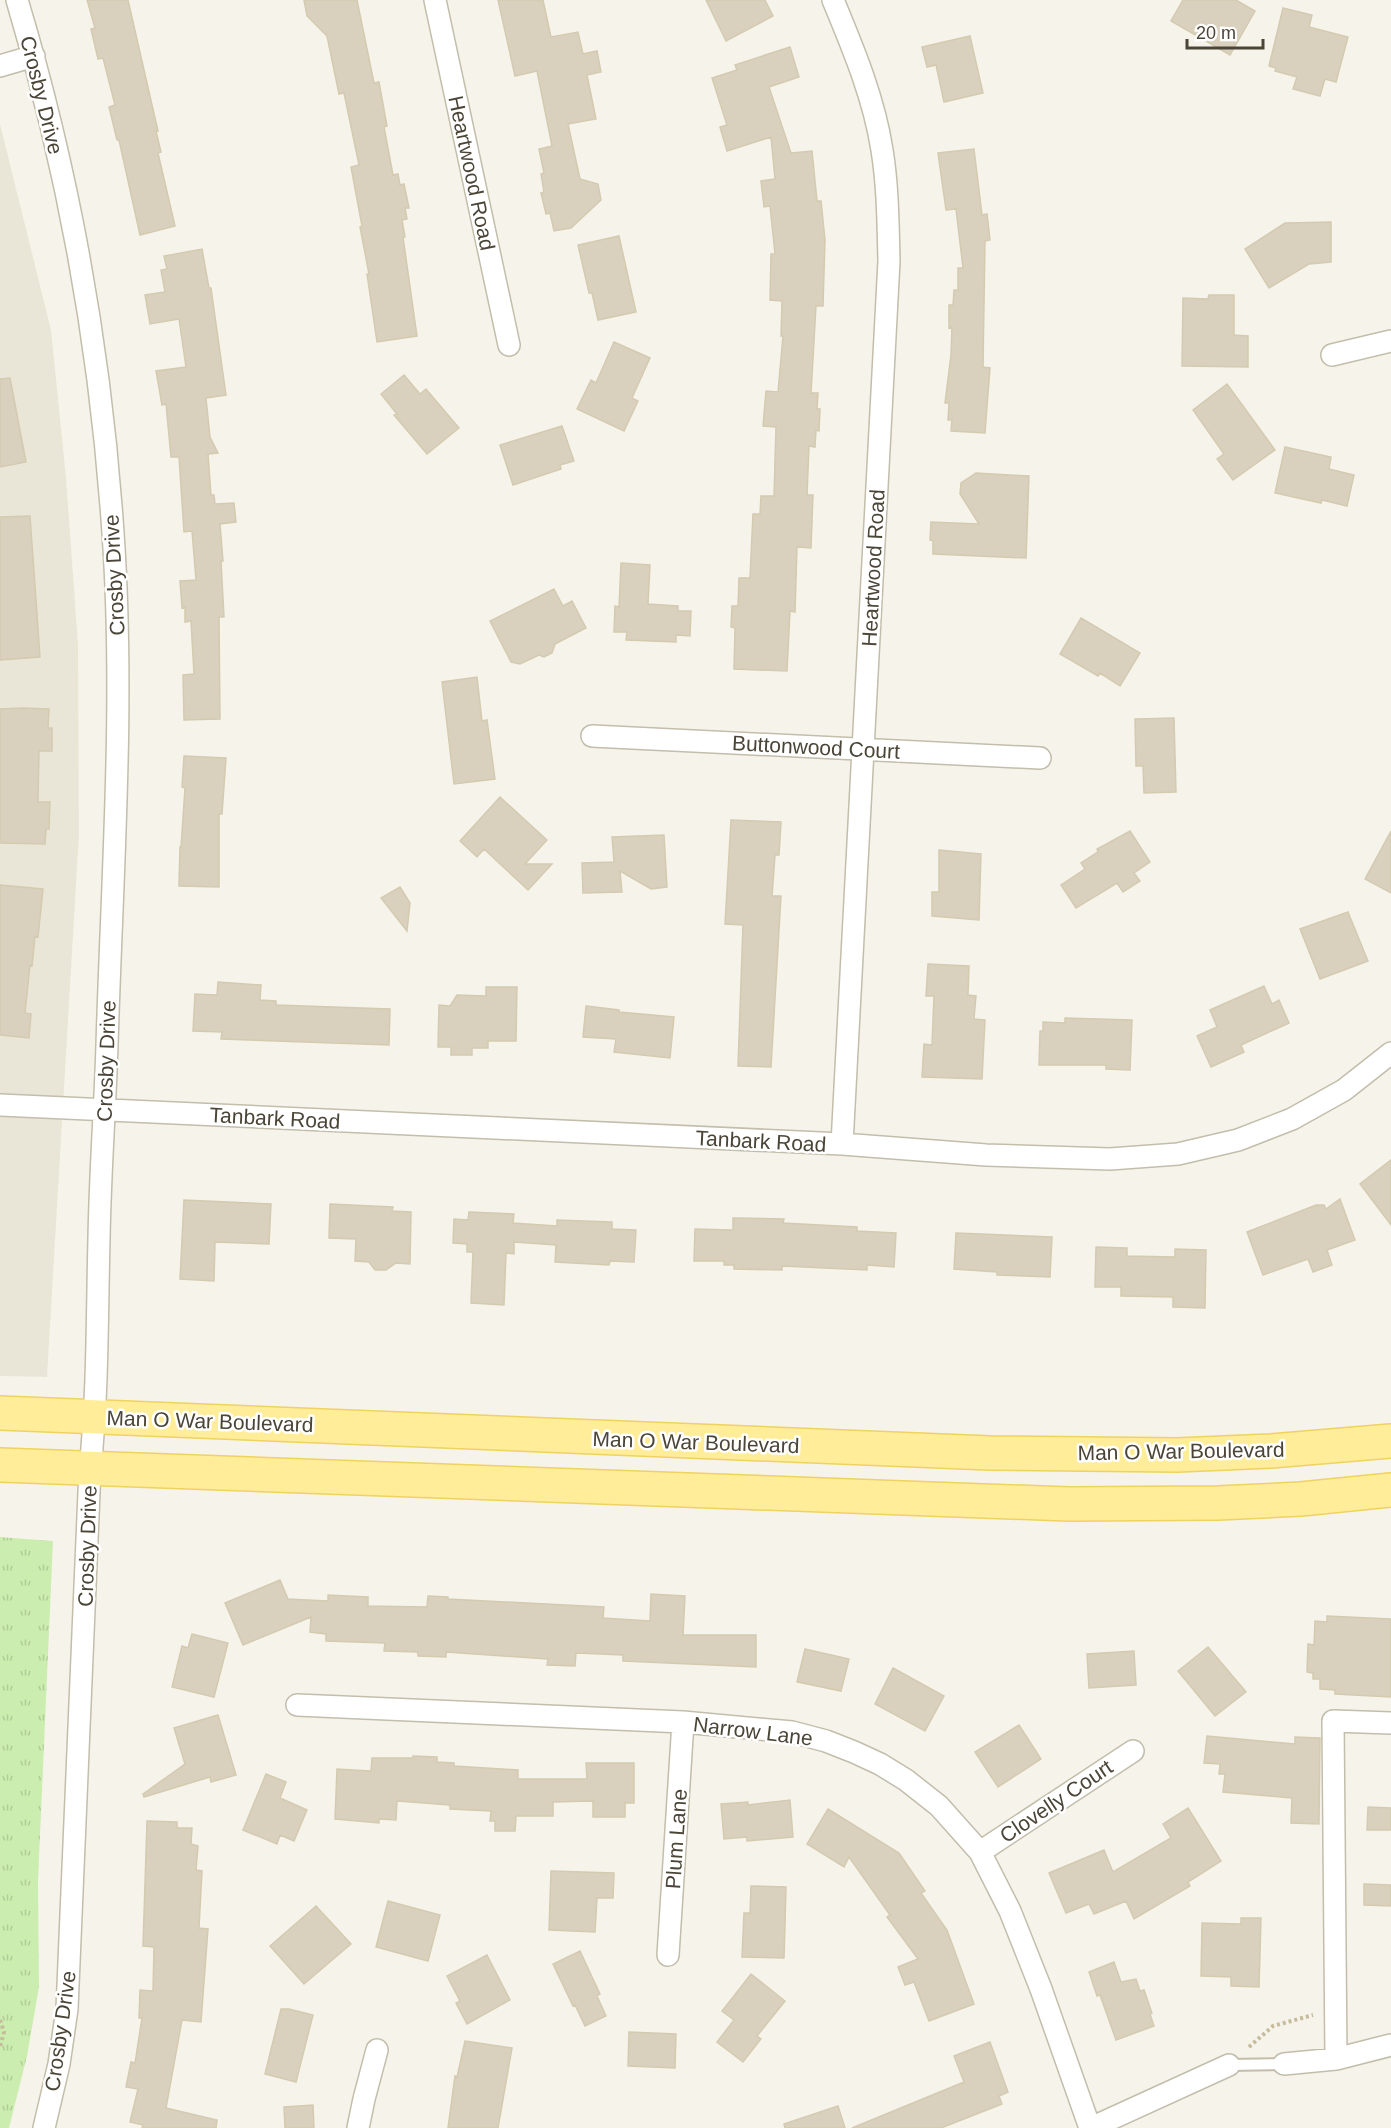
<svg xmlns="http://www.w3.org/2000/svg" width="1391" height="2128" font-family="Helvetica,sans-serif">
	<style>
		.residential { fill: #eae6d7 }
		.park { fill: url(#park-tufts) }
		.building { fill: #d9d1be; stroke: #d4cab0; stroke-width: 1.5 }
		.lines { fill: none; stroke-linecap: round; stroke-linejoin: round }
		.service-casing { stroke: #c3bdab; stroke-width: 14 }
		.minor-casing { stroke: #c3bdab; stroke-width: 24 }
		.primary-casing { stroke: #efd25f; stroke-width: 36 }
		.path { stroke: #c6bb9b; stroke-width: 4; stroke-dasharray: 3 3; stroke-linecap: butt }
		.service { stroke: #fff; stroke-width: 10 }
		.minor { stroke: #fff; stroke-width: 21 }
		.primary { stroke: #ffed9a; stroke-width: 33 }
		.labels { text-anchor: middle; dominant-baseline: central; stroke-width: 5; stroke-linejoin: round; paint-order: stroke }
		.street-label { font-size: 21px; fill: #4b4537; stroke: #fff }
	</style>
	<defs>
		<pattern id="park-tufts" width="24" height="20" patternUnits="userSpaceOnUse" patternTransform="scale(1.5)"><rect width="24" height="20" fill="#cbedaf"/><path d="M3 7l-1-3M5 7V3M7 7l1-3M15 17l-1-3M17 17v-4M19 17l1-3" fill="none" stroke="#b0cd97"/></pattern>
	</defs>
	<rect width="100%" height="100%" fill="#f6f4ea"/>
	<path class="residential" d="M0,124L51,330L66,477L78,644L79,834L47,1377L0,1376Z"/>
	<path class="park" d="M0,1537L53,1541L38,1881L39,1987L27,2056L9,2128H0Z"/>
	<path class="building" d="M87,0H128L158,131H156L161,152L158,153L175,226L140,235L119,140H117L109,107L115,105L103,58L98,59L91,29L95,28Z
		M304,0H357L374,83L379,82L387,126L384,127L393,175L398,174L400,185L404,184L409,208H405L407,219L402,220L405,237H403L417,336L377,342L367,274H369L360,227L362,226L351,167L359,165L344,93L339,94L327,36L307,16Z
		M498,0H543L551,37L578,32L583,54L597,51L601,72L587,75L596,119L568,124L580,179L598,184L601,200L571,228L554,231L550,213L546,214L541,193L544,192L541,174L544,173L539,149L552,146L537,71L515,76Z
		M706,0H765L773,16L726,41Z
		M1183,0H1236L1255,11L1230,55L1171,21Z
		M1283,8L1312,15L1309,27L1348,37L1336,82L1325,79L1320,96L1293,89L1297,77L1275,71L1276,68L1269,66Z
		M970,36L983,93L944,102L936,65L927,67L922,47Z
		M790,47L799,77L769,87L791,153L812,151L817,201H821L825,240L823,306H816L811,393H818L817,409H820L819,431L816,430L815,447L809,446L807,495H813L811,548L797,547L795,612L790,611L787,671L734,669L735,628L731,627L732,606H738L739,578H750L753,514H760L761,496H774L776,427L763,426L766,391L778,392L783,336H781L782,301L770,300L771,254H775L770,206L764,207L761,181L775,179L771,137L727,151L720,127L727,125L712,78L737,70L735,65Z
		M974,149L982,215L987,214L990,240L985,241L983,367L990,368L985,433L951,431L952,420H948L949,403H945L951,355L952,327L949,328V305H953L954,290H958V268H963L956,209L946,210L938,153Z
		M1331,222V262L1309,264L1269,288L1245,249L1285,223Z
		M619,236L636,312L598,320L592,293H589L578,245Z
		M202,249L209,288H211L226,395L206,398L210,437L218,453L208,454L211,495H214L215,504L234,503L236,522L220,524L223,561H221L224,617H219L220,719L184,720L183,675L194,674L191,621L185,622V607L182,608L180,581L196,580L192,531L184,532L179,457H171L166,404L162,405L156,371L186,367L179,319L150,324L145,295L165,292L161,270L167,269L164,256Z
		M1209,295H1234V335L1248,336V367L1182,366L1183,298L1208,299Z
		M614,342L650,358L632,398L638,401L624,431L577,409L591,380L596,383Z
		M404,375L420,394L426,389L459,428L427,454L394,415L397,414L381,394Z
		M10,378L26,462L0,467V379Z
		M1227,384L1275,450L1233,480L1217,459L1224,454L1193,410Z
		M562,426L574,461L560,465L561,469L513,485L500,445Z
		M1285,447L1331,457L1329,469L1354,475L1347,506L1322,500L1321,503L1275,493Z
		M976,473L1029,476L1026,558L933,554V541L930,540L931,522L979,524L960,494L961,483Z
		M30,516L40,657L0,660V517Z
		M621,563L650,565L648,604L678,606V611H691L690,636L676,635V642L626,640L627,632H614L615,606L619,607Z
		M554,589L563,606L572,601L586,628L555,644L552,653L544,657L539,655L520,664L511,662L490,621Z
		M1081,618L1140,653L1120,686L1100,673L1098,676L1060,654Z
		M477,677L482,721L487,720L495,779L454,784L442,682Z
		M22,708L49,709L48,728H52V751H39L38,802H50L49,829H46L45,844L0,843V709Z
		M1174,718L1176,792L1144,793L1143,766H1136L1135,719Z
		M184,756L226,758L222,814H219V887L179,886L180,847H181L185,788L182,787Z
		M500,797L547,840L525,864H552L528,890L484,849L477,857L460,841Z
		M731,820L781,822L779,855H775L772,896H781L771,1067L738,1066L743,925L725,924Z
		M1130,831L1150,862L1134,873L1140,881L1123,892L1117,883L1076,908L1061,885L1085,869L1081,863L1098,852L1097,849Z
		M1391,831V893L1365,879Z
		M664,835L667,887L651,889L620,871L622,892L583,893L582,863L614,862L612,837Z
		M939,850L981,854L979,920L932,916V892H939Z
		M0,885L43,889L38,937L35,936L32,966L30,965L25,1013L31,1014L29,1038L0,1035Z
		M400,887L410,903L407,931L381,898Z
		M1348,912L1368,961L1320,979L1300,929Z
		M928,964L969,966L968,995L976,996L974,1019L985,1020L982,1079L922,1077L924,1044L932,1045L934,996H926Z
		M218,982L261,985L260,1000L276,1001V1005L390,1009L389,1045L221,1039L222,1032L193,1031L195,994L217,995Z
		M1264,986L1272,1004L1279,1000L1289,1023L1241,1045L1244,1052L1211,1067L1197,1036L1217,1027L1210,1010Z
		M486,987H517L516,1041H488V1048H472V1055H451V1047H438L439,1005L450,1006L457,995L486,996Z
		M586,1006L619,1010V1012L674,1017L670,1058L614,1052L616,1039L583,1037Z
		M1065,1018L1132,1020L1130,1070L1106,1069V1065H1039L1040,1031H1043V1022L1065,1023Z
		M1391,1160V1225L1360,1184Z
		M1340,1199L1355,1240L1327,1250L1332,1265L1313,1272L1308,1259L1263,1275L1247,1232L1316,1205H1324L1326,1209Z
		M184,1200L271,1204L269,1244L215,1242L214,1281L180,1279Z
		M330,1204L393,1207L392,1211L411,1212L410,1264L396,1263L386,1270H375L369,1262L355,1261L356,1239L329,1238Z
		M469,1212L514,1214L513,1223L557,1226V1220L612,1222V1229L636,1230L634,1262L610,1261L609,1265L555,1262L556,1245L514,1242V1254L506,1253L504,1305L471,1303L473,1252H467V1244L453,1243L454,1219L468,1220Z
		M733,1218L784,1219L783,1223L857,1227V1231L896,1233L894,1267L867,1265V1270L782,1266V1270L734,1269V1265H724V1261H694L695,1229L733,1230Z
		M956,1233L1052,1237L1050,1277L997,1275V1272L954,1269Z
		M1096,1247L1127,1248V1256L1175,1257V1249L1206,1250L1205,1308L1173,1307V1297L1121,1296V1287H1095Z
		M280,1580L288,1599L328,1601V1595L368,1597V1606L427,1607L428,1596L448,1597V1599L604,1607L603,1618L650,1621L651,1594L685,1596L683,1635H756V1667L623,1661V1655L576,1653L575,1666L547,1665L548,1659L446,1652V1657L418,1656V1652L384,1651L385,1643L326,1641V1634L310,1632L311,1617L243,1645L225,1603Z
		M1327,1616L1391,1619V1697L1335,1694V1690L1320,1689V1679H1313V1673L1307,1672L1308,1644L1314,1645L1315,1621L1327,1622Z
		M192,1634L228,1643L214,1697L172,1687L182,1646L188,1648Z
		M1208,1647L1246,1692L1215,1716L1178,1671Z
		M805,1649L849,1659L841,1691L797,1682Z
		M1134,1651L1136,1685L1089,1688L1087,1654Z
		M893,1668L944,1696L925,1731L875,1704Z
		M218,1715L236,1775L211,1782L210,1777L144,1797L143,1794L185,1764L174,1728Z
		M1019,1725L1041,1759L998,1787L975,1752Z
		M1207,1736L1295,1744V1737L1320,1738L1319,1824L1291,1823L1292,1798L1223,1792L1225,1774H1219L1220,1764L1204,1763Z
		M413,1756L437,1757V1762L454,1763V1766L518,1770V1779H587L586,1763H634V1803H625V1817H593V1801L553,1802V1816H516L515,1831H495V1821H490L491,1811L450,1809V1805L397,1801L396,1820L379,1819V1823L335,1819L337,1769L371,1771L372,1758H413Z
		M266,1774L286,1782L280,1798L307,1810L294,1841L280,1835L277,1844L243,1830Z
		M790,1800L793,1837L747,1841V1837L724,1839L721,1804L748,1802V1805Z
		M1368,1807L1391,1808V1830H1367Z
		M1188,1808L1221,1861L1188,1882L1190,1886L1134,1919L1126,1901L1094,1914L1089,1904L1066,1913L1049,1873L1104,1850L1113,1872L1171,1838L1163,1824Z
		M828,1809L899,1853L925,1891L921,1893L947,1930L974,2004L929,2021L914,1982L905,1985L898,1967L918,1959L887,1917L890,1915L849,1857L844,1867L807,1844Z
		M147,1821L177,1822V1828H192L191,1844L198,1846L196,1870L202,1871L199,1928L208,1929L201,2022L182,2020L166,2108L217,2120L216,2128H142L143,2125L130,2122L138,2089L126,2087L131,2062L135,2063L142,2018H139L140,1990L153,1991L154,1947L143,1946Z
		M551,1871L614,1873L613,1898H597L595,1932L549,1930Z
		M1364,1884L1391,1885V1906L1364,1905Z
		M751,1886L786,1887L784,1958L742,1957L744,1913H750Z
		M388,1901L440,1915L428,1961L376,1947Z
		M316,1906L351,1944L304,1984L270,1946Z
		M1241,1918H1261L1259,1987L1231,1986V1977L1201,1976L1202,1923L1241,1924Z
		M580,1951L600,1994L597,1996L606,2016L585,2026L575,2005L573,2006L553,1964Z
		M487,1955L510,2000L467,2024L456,2003L460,2001L447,1976Z
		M1114,1962L1121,1982L1136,1979L1140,1991L1144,1990L1152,2013L1150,2014L1154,2026L1116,2040L1100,1995L1097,1996L1089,1972Z
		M751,1974L785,2001L757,2036L761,2039L743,2062L717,2042L734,2020L722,2011Z
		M281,2009H289L313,2015L296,2082L265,2074Z
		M629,2032L676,2034L675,2068L628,2066Z
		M465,2041L512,2048L498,2128H448L455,2076L457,2077Z
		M990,2042L1008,2092L999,2096L1002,2104L941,2128H852L964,2082L954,2056Z
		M313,2105L314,2128H285L284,2107Z
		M838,2106L845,2128H785L784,2124Z"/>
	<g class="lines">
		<defs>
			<path id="service" d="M1229,2065L1284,2064"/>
			<path id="minor" d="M17,0C69,173 101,353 113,533C125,704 112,875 107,1045C105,1110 100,1174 99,1239C97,1315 98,1392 90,1469L67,2009L59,2064L44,2128
				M435,0L509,345
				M833,0C853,48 874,98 882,150C888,187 888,224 889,261L842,1144
				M0,66L34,56
				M1332,355L1391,341
				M592,736L1040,758
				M0,1105L842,1144L986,1155L1110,1159L1178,1154L1238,1140L1292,1119L1344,1090L1391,1053
				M297,1705L683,1722L792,1732L826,1741L854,1752L880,1764L906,1780L939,1806L980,1852L1010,1911L1041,1989L1090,2128
				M980,1852L1133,1751
				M668,1955L683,1722
				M1336,2059L1333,1721L1391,1723
				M1284,2064L1336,2059L1391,2045
				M358,2128L364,2099L377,2050
				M1091,2128L1229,2065"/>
			<path id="primary" d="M0,1413L990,1453L1177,1455L1271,1451L1391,1441
				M0,1465L1069,1504L1218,1503L1301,1499L1391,1490"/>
		</defs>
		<use href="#service" class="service-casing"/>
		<use href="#minor" class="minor-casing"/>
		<use href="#primary" class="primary-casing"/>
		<path class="path" d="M0,2020L4,2032L0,2047
			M1249,2047L1273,2026L1313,2015"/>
		<use href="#service" class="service"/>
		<use href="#minor" class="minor"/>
		<use href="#primary" class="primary"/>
	</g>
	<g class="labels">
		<g class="street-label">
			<text transform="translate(42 95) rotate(76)">Crosby Drive</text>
			<text transform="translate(472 173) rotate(78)">Heartwood Road</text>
			<text transform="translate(873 568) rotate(-87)">Heartwood Road</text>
			<text transform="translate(114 575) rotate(-93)">Crosby Drive</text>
			<text transform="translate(816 747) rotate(3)">Buttonwood Court</text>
			<text transform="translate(106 1061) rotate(-88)">Crosby Drive</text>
			<text transform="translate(275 1118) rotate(3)">Tanbark Road</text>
			<text transform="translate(761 1141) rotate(3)">Tanbark Road</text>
			<text transform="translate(210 1421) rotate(2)">Man O War Boulevard</text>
			<text transform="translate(696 1442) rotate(2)">Man O War Boulevard</text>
			<text transform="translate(1181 1451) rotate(-1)">Man O War Boulevard</text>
			<text transform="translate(87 1546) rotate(-88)">Crosby Drive</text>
			<text transform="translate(753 1731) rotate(7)">Narrow Lane</text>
			<text transform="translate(1056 1801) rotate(-34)">Clovelly Court</text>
			<text transform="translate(676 1839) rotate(-86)">Plum Lane</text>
			<text transform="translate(60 2031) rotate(-82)">Crosby Drive</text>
		</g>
	</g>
	<path d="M1187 39v9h76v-9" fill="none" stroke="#4b4537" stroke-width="3"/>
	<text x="1196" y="39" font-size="18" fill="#4b4537" stroke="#ffffff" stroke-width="4.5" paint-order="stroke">20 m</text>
</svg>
